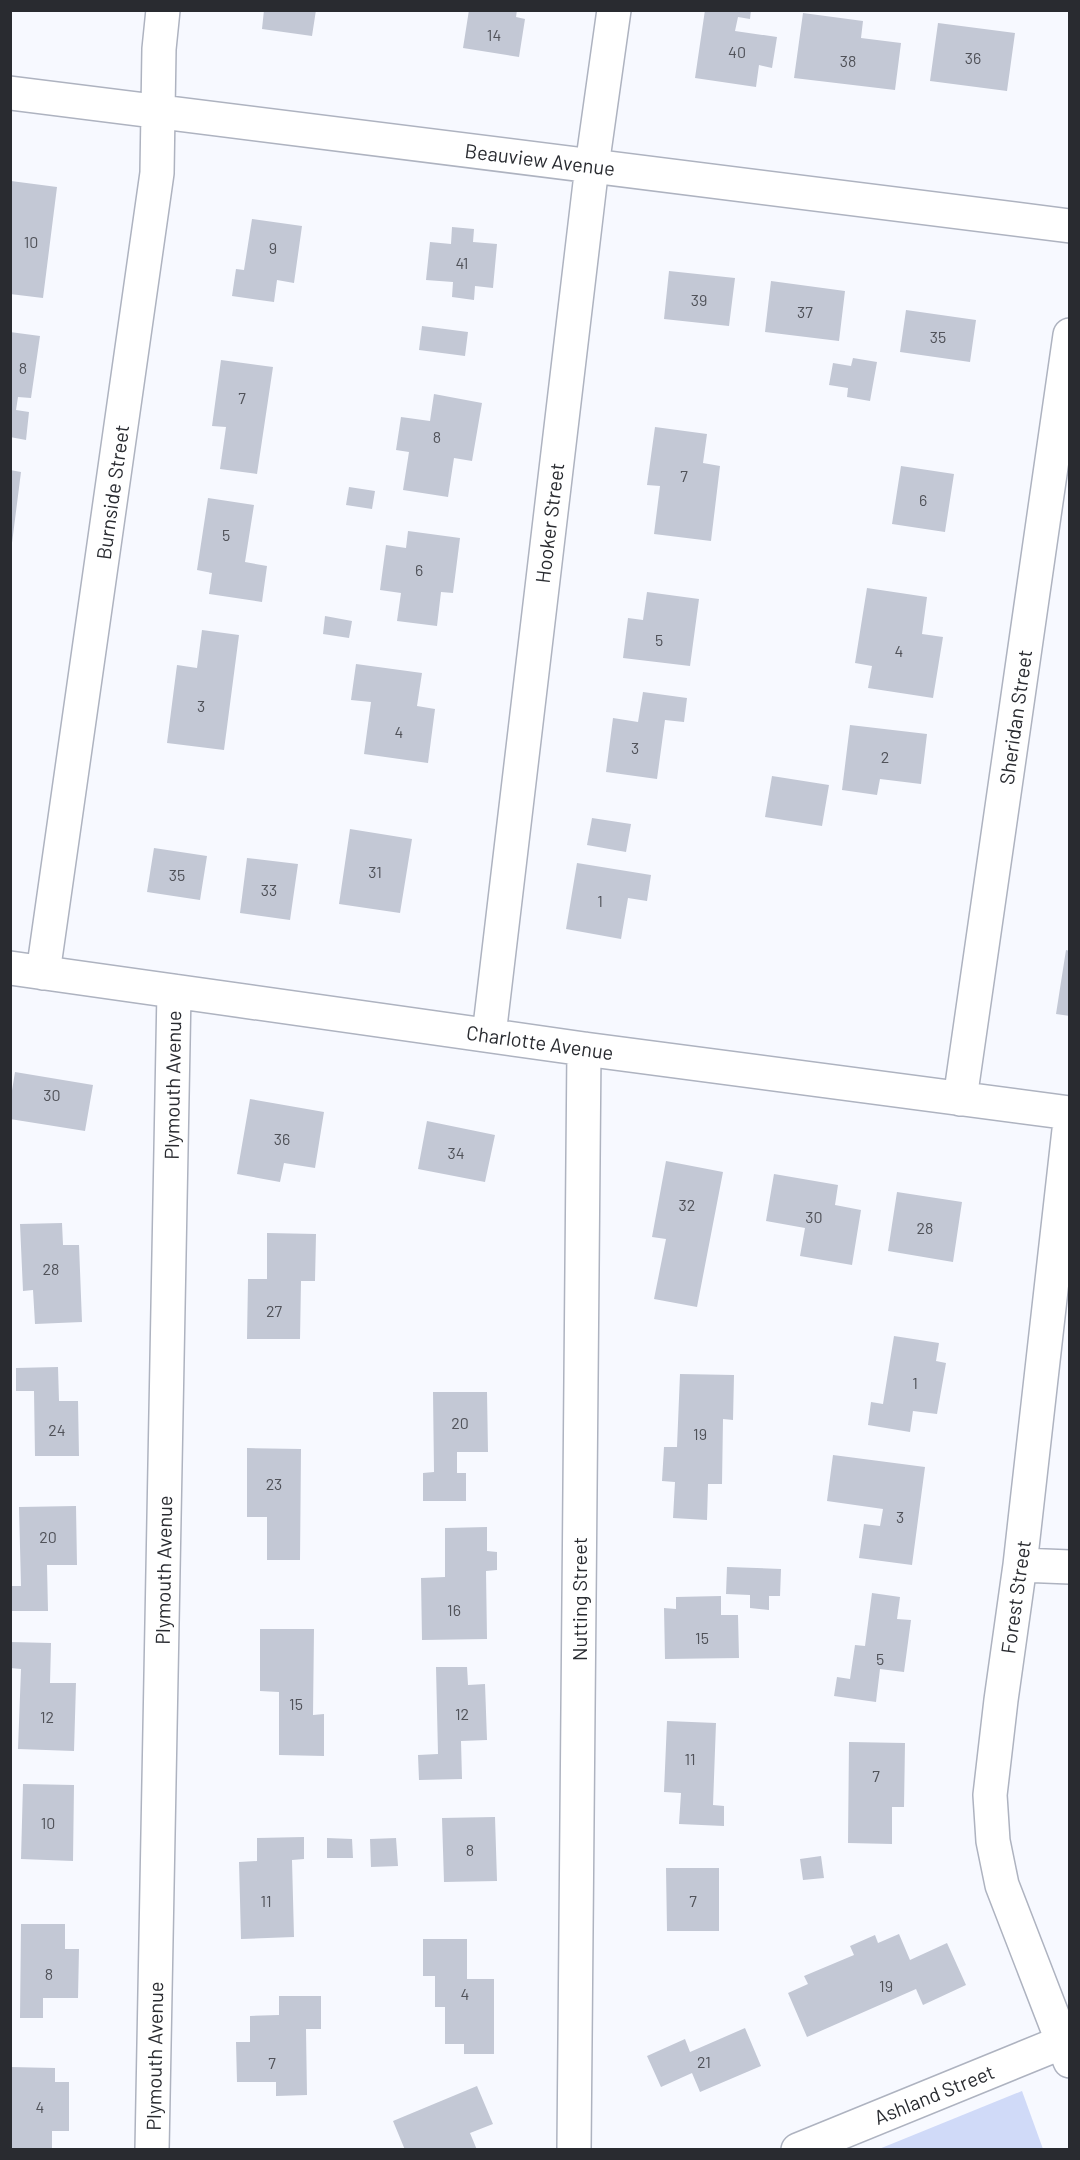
<svg xmlns="http://www.w3.org/2000/svg" width="1080" height="2160" font-family="Barlow,sans-serif">
	<style>
		.green { fill: #d0daf8 }
		.building { fill: #c3c8d5 }
		.lines { fill: none; stroke-linecap: round; stroke-linejoin: round }
		.minor-casing { stroke: #aeb3c0; stroke-width: 36 }
		.minor { stroke: #fff; stroke-width: 33 }
		.labels { text-anchor: middle; dominant-baseline: central; stroke-width: 5; stroke-linejoin: round; paint-order: stroke }
		.number-label { font-size: 16px; fill: #505259 }
		.street-label { font-size: 20px; fill: #292b30; stroke: #fff }
	</style>
	<rect width="100%" height="100%" fill="#f7f9ff"/>
	<path class="green" d="M1022,2091L1043,2149H879Z"/>
	<path class="building" d="M264,10H316L312,36L262,29Z
		M469,10H517L516,17L525,19L519,57L463,48Z
		M705,10H751L750,19L738,17L735,31L777,37L772,68L759,65L756,87L695,78Z
		M803,13L863,21L861,38L901,43L895,90L794,78Z
		M938,23L1015,33L1007,91L930,81Z
		M11,181L57,187L43,298L10,294Z
		M252,219L302,226L294,283L277,280L274,302L232,296L236,269L244,270Z
		M452,227L474,229L473,242L497,244L493,288L475,286L474,300L452,297L453,282L426,280L430,242L451,244Z
		M669,271L735,278L729,326L664,319Z
		M771,281L845,291L839,341L765,332Z
		M906,310L976,320L970,362L900,352Z
		M422,326L468,332L465,356L419,350Z
		M10,332L40,336L31,398L18,397L16,410L29,412L26,440L10,437Z
		M853,358L877,362L870,401L847,397L848,388L829,385L833,363L851,366Z
		M221,360L273,367L257,474L220,469L226,427L212,426Z
		M434,394L482,403L472,461L454,458L448,497L403,490L409,452L396,450L401,417L430,421Z
		M655,427L707,434L703,463L720,466L711,541L654,534L660,486L647,485Z
		M901,466L954,474L945,532L892,524Z
		M10,470L21,472L12,543H10Z
		M349,487L375,491L372,509L346,505Z
		M208,498L254,505L245,562L267,566L262,602L209,594L212,573L197,570Z
		M408,531L460,538L453,593L441,592L437,626L397,621L401,593L380,590L386,545L406,548Z
		M867,588L927,597L922,634L943,637L933,698L868,688L872,666L855,663Z
		M647,592L699,599L690,666L623,658L628,618L643,620Z
		M325,616L352,621L349,638L323,634Z
		M202,630L239,635L224,750L167,743L177,665L197,668Z
		M356,664L422,673L417,706L435,709L428,763L364,754L371,702L351,700Z
		M643,692L687,698L684,722L665,720L657,779L606,772L613,718L638,722Z
		M850,725L927,734L921,784L880,779L877,795L842,790Z
		M772,776L829,785L822,826L765,817Z
		M592,818L631,824L626,852L587,845Z
		M350,829L412,839L400,913L339,904Z
		M154,848L207,856L200,900L147,892Z
		M247,858L298,864L290,920L240,913Z
		M577,863L651,875L647,901L628,898L621,939L566,929Z
		M1066,950L1070,951V1016L1056,1014Z
		M15,1072L93,1085L85,1131L10,1119V1103Z
		M250,1099L324,1112L315,1168L284,1163L280,1182L237,1174Z
		M427,1121L495,1135L485,1182L418,1169Z
		M666,1161L723,1172L697,1307L654,1299L666,1239L652,1237Z
		M774,1174L838,1185L835,1205L861,1210L852,1265L800,1256L805,1228L766,1221Z
		M897,1192L962,1202L953,1262L888,1251Z
		M62,1223L63,1245H79L82,1322L35,1324L33,1290L23,1291L20,1224Z
		M267,1233L316,1234L315,1281H301L300,1339H247L248,1279H267Z
		M894,1336L939,1343L936,1361L946,1363L937,1414L913,1411L910,1432L868,1425L871,1402L883,1404Z
		M58,1367L59,1401H78L79,1456H35L34,1391H16V1368Z
		M680,1374L734,1375L733,1420L723,1419L722,1484H708L707,1520L673,1518L675,1482L662,1481L664,1447H677Z
		M433,1392H487L488,1452H457V1473H466V1501H423V1473L434,1472Z
		M247,1448L301,1449L300,1560H267V1517H247Z
		M833,1455L925,1467L912,1565L859,1558L864,1524L880,1526L883,1509L827,1501Z
		M76,1506L77,1565H47L48,1611H10V1586H21L19,1507Z
		M487,1527V1551L497,1552V1570L486,1571L487,1639L422,1640L421,1578L445,1577V1528Z
		M727,1567L781,1569L780,1596H769V1610L750,1608V1595L726,1594Z
		M872,1593L900,1597L897,1619L911,1620L904,1672L880,1669L876,1702L834,1696L837,1677L850,1679L855,1645L865,1646Z
		M721,1596V1615H738L739,1658L665,1659L664,1608L676,1609V1597Z
		M260,1629H314L313,1715L324,1714V1756L279,1755V1692L260,1691Z
		M10,1642L51,1643L50,1683H76L74,1751L18,1749L21,1669L10,1668Z
		M436,1667H467L468,1685L485,1684L487,1740L461,1741L462,1779L419,1780L418,1755L438,1754Z
		M667,1721L716,1723L713,1805L724,1806V1826L679,1824L681,1793L664,1792Z
		M849,1742L905,1743L904,1807H892V1844L848,1843Z
		M23,1784L74,1785L73,1861L21,1859Z
		M495,1817L497,1881L444,1882L442,1818Z
		M304,1837V1859L292,1860L294,1937L241,1939L239,1862L257,1861V1838Z
		M327,1838L352,1839L353,1858H327Z
		M396,1838L398,1866L371,1867L370,1839Z
		M821,1856L824,1878L803,1880L800,1859Z
		M666,1868H719V1931H667Z
		M21,1924H65V1949H79L78,1998H43V2018H20Z
		M899,1934L910,1960L947,1943L966,1985L923,2005L916,1989L807,2037L788,1993L808,1984L804,1976L854,1955L850,1946L875,1935L878,1943Z
		M423,1939H467V1979H494V2054H464V2044H445V2007H435V1976H423Z
		M279,1996H321V2029H306L307,2095L276,2096V2082H237L236,2042H250V2016L279,2015Z
		M745,2028L761,2066L700,2092L692,2073L661,2087L647,2056L685,2039L690,2052Z
		M10,2067L55,2068V2082H69V2131H52V2148H10Z
		M477,2086L493,2124L470,2133L477,2150H405L393,2121Z"/>
	<g class="lines">
		<defs>
			<path id="minor" d="M10,93L1070,226
				M10,968L584,1049L1070,1113
				M43,973L157,173L159,49L163,10
				M489,1035L592,166L614,10
				M960,1099L1070,335
				M1070,1121L1020,1565L1001,1700L990,1795L993,1841L1002,1885L1070,2061
				M1020,1565L1070,1567
				M152,2150L174,991
				M574,2150L584,1049
				M798,2150L1070,2039"/>
		</defs>
		<use href="#minor" class="minor-casing"/>
		<use href="#minor" class="minor"/>
	</g>
	<g class="labels">
		<g class="number-label">
			<text x="494" y="34">14</text>
			<text x="737" y="51">40</text>
			<text x="973" y="57">36</text>
			<text x="848" y="60">38</text>
			<text x="31" y="241">10</text>
			<text x="273" y="247">9</text>
			<text x="462" y="262">41</text>
			<text x="699" y="299">39</text>
			<text x="805" y="311">37</text>
			<text x="938" y="336">35</text>
			<text x="23" y="367">8</text>
			<text x="242" y="397">7</text>
			<text x="437" y="436">8</text>
			<text x="684" y="475">7</text>
			<text x="923" y="499">6</text>
			<text x="226" y="534">5</text>
			<text x="419" y="569">6</text>
			<text x="659" y="639">5</text>
			<text x="899" y="650">4</text>
			<text x="201" y="705">3</text>
			<text x="399" y="731">4</text>
			<text x="635" y="747">3</text>
			<text x="885" y="756">2</text>
			<text x="375" y="871">31</text>
			<text x="177" y="874">35</text>
			<text x="269" y="889">33</text>
			<text x="600" y="900">1</text>
			<text x="52" y="1094">30</text>
			<text x="282" y="1138">36</text>
			<text x="456" y="1152">34</text>
			<text x="687" y="1204">32</text>
			<text x="814" y="1216">30</text>
			<text x="925" y="1227">28</text>
			<text x="51" y="1268">28</text>
			<text x="274" y="1310">27</text>
			<text x="915" y="1382">1</text>
			<text x="460" y="1422">20</text>
			<text x="57" y="1429">24</text>
			<text x="700" y="1433">19</text>
			<text x="274" y="1483">23</text>
			<text x="900" y="1516">3</text>
			<text x="48" y="1536">20</text>
			<text x="454" y="1609">16</text>
			<text x="702" y="1637">15</text>
			<text x="880" y="1658">5</text>
			<text x="296" y="1703">15</text>
			<text x="462" y="1713">12</text>
			<text x="47" y="1716">12</text>
			<text x="690" y="1758">11</text>
			<text x="876" y="1775">7</text>
			<text x="48" y="1822">10</text>
			<text x="470" y="1849">8</text>
			<text x="266" y="1900">11</text>
			<text x="693" y="1900">7</text>
			<text x="49" y="1973">8</text>
			<text x="886" y="1985">19</text>
			<text x="465" y="1993">4</text>
			<text x="704" y="2061">21</text>
			<text x="272" y="2062">7</text>
			<text x="40" y="2106">4</text>
		</g>
		<g class="street-label">
			<text transform="translate(540 159) rotate(7)">Beauview Avenue</text>
			<text transform="translate(112 492) rotate(-82)">Burnside Street</text>
			<text transform="translate(549 523) rotate(-83)">Hooker Street</text>
			<text transform="translate(1015 717) rotate(-82)">Sheridan Street</text>
			<text transform="translate(540 1042) rotate(8)">Charlotte Avenue</text>
			<text transform="translate(172 1085) rotate(-89)">Plymouth Avenue</text>
			<text transform="translate(163 1570) rotate(-89)">Plymouth Avenue</text>
			<text transform="translate(1015 1597) rotate(-82)">Forest Street</text>
			<text transform="translate(579 1599) rotate(-90)">Nutting Street</text>
			<text transform="translate(154 2056) rotate(-89)">Plymouth Avenue</text>
			<text transform="translate(934 2094) rotate(-22)">Ashland Street</text>
		</g>
	</g>
	<rect width="1080" height="2160" fill="none" stroke="#292b30" stroke-width="24"/>
</svg>
